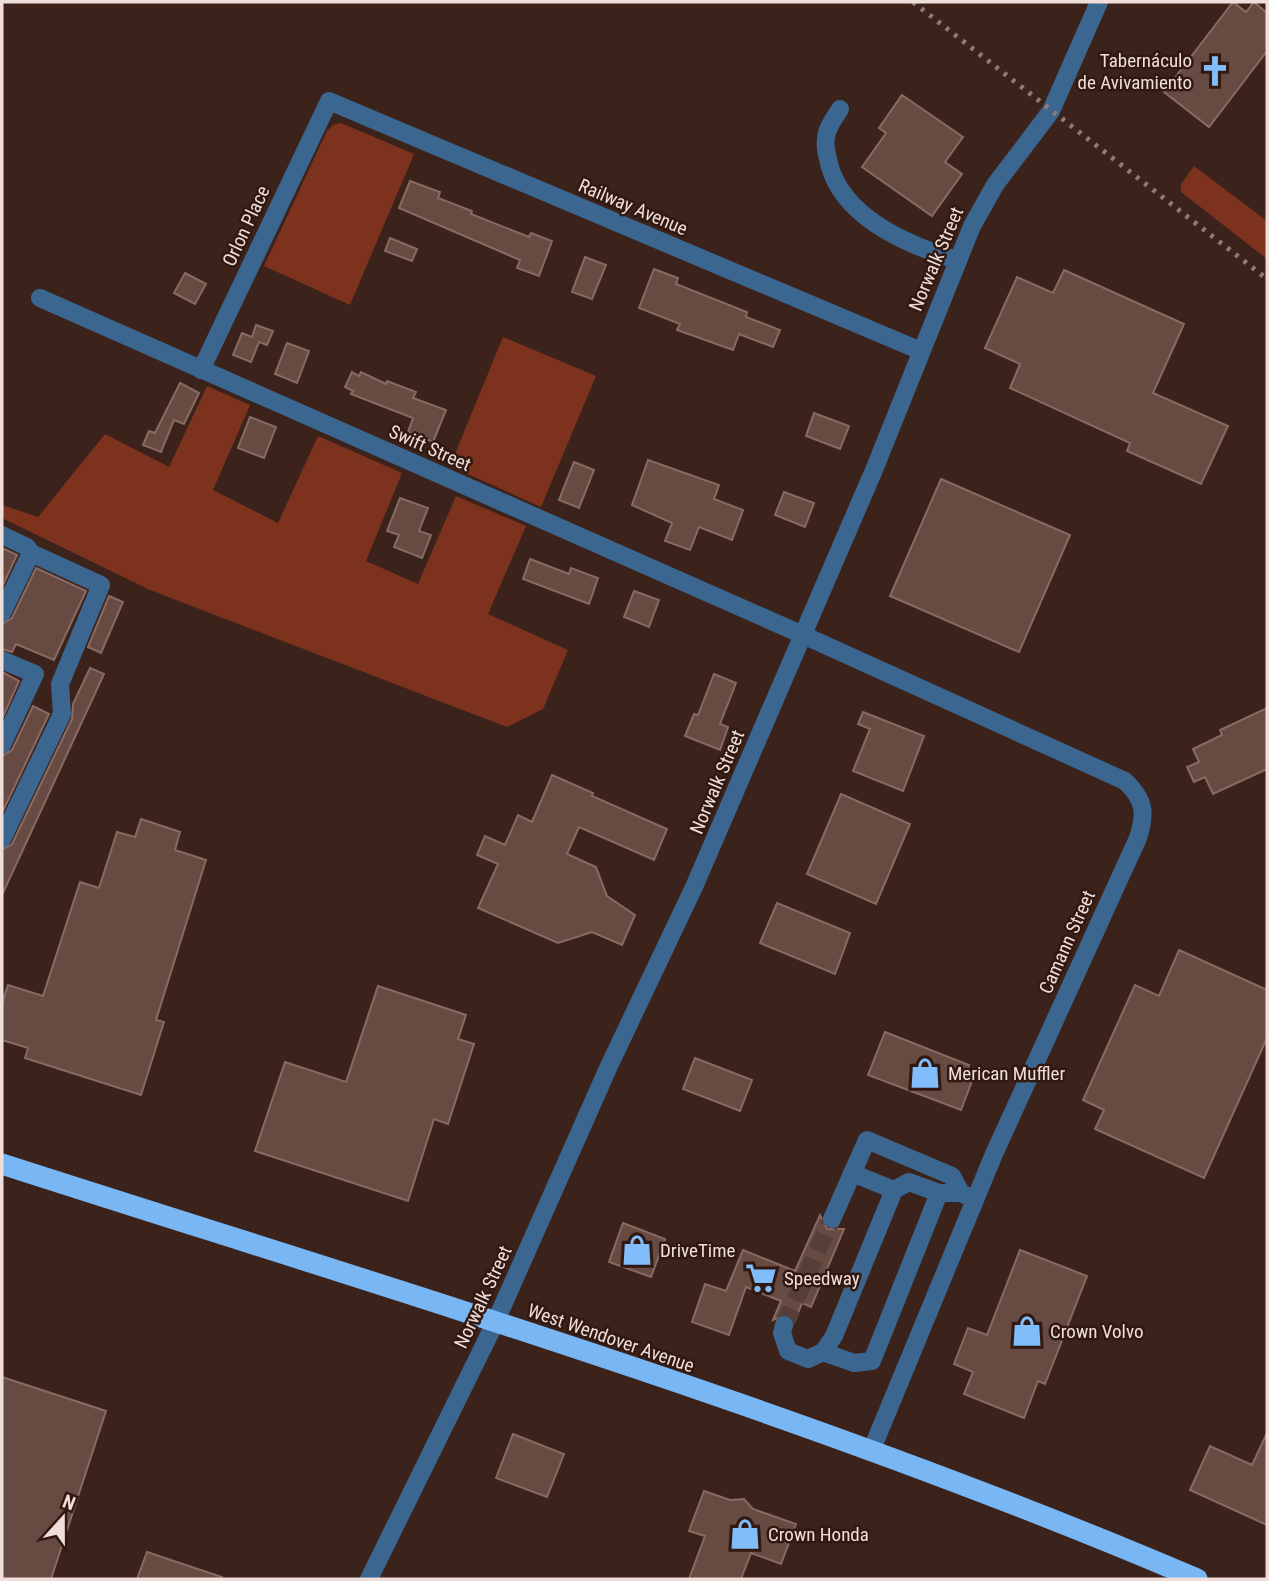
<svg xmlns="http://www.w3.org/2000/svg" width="1269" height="1581" font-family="'Roboto Condensed',sans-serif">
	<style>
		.green { fill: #7d321e }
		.building { fill: #674b43; stroke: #886a62; stroke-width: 2 }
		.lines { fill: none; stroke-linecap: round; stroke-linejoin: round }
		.minor-tunnel { stroke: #563f38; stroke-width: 18; stroke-dasharray: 18 9; stroke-linecap: butt }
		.minor { stroke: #3b6690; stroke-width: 18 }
		.highway { stroke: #78b6f4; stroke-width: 21 }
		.rail { stroke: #8f7a74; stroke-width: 5; stroke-dasharray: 3.5 7; stroke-linecap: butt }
		.labels { text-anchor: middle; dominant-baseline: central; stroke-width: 5; stroke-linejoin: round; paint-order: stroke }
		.poi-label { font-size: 19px; fill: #efded9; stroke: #311912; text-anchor: start }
		.street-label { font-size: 19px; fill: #efded9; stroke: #311912 }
	</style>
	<rect width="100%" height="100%" fill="#3b231c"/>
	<path class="green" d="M341,123L414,154L350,305L264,266L327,131L333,125Z
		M1194,166L1267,221V259L1181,192V184Z
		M503,337L596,376L541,507L450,466Z
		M207,386L250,405L213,490L278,523L318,436L402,473L366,561L418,584L456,496L526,526L488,614L568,650L543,709L507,727L150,590L2,518V505L38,517L105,434L169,467Z"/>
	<path class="building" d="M1233,2L1246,12L1254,2L1267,13V51L1209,127L1164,92Z
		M902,95L963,137L945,162L962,174L932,216L862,167L886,133L879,128Z
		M410,181L440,192L438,198L472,211L471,214L529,237L531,233L552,241L539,276L517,268L520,260L399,208Z
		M390,238L417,249L412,261L385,251Z
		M585,257L606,265L592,299L572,292Z
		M654,269L678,278L676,284L747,312L746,317L780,330L773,347L739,334L733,350L677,330L680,324L639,308Z
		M1064,270L1184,324L1153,393L1228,426L1201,484L1127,451L1130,443L1010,388L1020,364L985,348L1017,277L1053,293Z
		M185,273L206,284L195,304L174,293Z
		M256,325L273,331L267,345L259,342L251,362L233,355L242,333L252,337Z
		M287,343L309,351L297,383L275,374Z
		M352,372L359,376L361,372L386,384L387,381L416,392L413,398L446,410L433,442L408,432L413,418L351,394L353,391L345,387Z
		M180,383L199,393L184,424L174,420L161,452L143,445L149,431L155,433Z
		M814,413L849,426L840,449L806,436Z
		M250,417L276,427L264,458L238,448Z
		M648,460L719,485L714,499L743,510L732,540L699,527L690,550L665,541L672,523L632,505Z
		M574,462L594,470L579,508L559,500Z
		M941,479L1070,535L1019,652L890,596Z
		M784,492L814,503L805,527L775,515Z
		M400,498L428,508L419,531L431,535L422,558L394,547L399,535L387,531Z
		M2,548L17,555L2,587Z
		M530,559L569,574L571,568L598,578L589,604L523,579Z
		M36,568L86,591L54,660L16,644L12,652L2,649V624L12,618Z
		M634,591L659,600L649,627L624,617Z
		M109,596L123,602L101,653L88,647Z
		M90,668L104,674L2,895V850L12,844L72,719L73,704Z
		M2,672L19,681L2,719Z
		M714,674L736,683L720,724L728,727L720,750L685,736L694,714L698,715Z
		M33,706L49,714L2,813V756L12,750Z
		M1267,708V769L1213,794L1205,777L1194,782L1187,767L1199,762L1193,749L1222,735L1220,730Z
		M863,712L924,736L903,791L853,771L870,729L858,724Z
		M552,775L593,793L592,796L667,829L654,860L579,827L567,854L596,867L607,896L635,915L622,945L592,932L558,943L478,908L498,864L477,855L485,836L505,845L518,815L532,822Z
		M841,794L910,824L876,904L807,874Z
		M141,819L180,832L175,850L206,860L156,1020L164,1022L141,1095L25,1058L28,1048L2,1040V1004L8,985L43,996L80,882L99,888L117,832L135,837Z
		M777,903L850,933L835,974L760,943Z
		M1179,950L1267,990V1038L1204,1178L1095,1129L1104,1110L1083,1100L1135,985L1159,996Z
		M378,986L466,1015L458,1039L474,1044L448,1124L434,1119L408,1201L255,1151L285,1062L346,1082Z
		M885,1032L969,1065L964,1078L972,1081L961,1110L868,1075Z
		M695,1058L752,1080L740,1111L683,1089Z
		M820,1215L827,1229H844L811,1307L802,1303L795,1321L786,1314L773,1320L781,1301L746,1287L729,1335L692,1322L705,1284L726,1291L743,1250L795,1271Z
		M623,1223L665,1239L651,1277L609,1262Z
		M1020,1250L1087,1276L1045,1384L1038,1381L1024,1418L964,1394L973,1372L954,1364L968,1328L987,1335Z
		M2,1377L106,1411L51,1579H2Z
		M1267,1433V1525L1190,1490L1210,1446L1252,1465Z
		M513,1434L564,1454L547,1497L496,1478Z
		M704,1491L730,1500L744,1499L753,1509L796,1524L781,1564L751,1553L741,1579H689L705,1536L689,1531Z
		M147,1552L222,1577L221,1579H137Z"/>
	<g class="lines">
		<path class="minor-tunnel" d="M784,1325L832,1219"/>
		<path class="minor" d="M840,109C836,116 829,124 827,133C824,141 826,151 828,159C839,216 907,245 957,260
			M40,298L803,635L1125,781C1145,800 1146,813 1138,838L994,1154L872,1449
			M201,370L329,101L921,351
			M2,535L27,547L31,553
			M2,613L31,553L101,585L60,684L62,714L2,839
			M2,660L35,674L2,745
			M852,1173L894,1190
			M832,1219L867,1140L952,1176L961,1193
			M784,1325L782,1333L788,1351L808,1359L823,1352L834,1336L894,1190L909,1182L939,1193H961L975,1200
			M823,1352L854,1363L872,1361L939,1193
			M369,1579L495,1323L609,1066L694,887L874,470L972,226L995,185L1051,111L1099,2"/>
		<path class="highway" d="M2,1164C403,1293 809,1413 1197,1579"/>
		<path class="rail" d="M913,2L1267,279"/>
	</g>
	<defs>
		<symbol id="church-bare" viewBox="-9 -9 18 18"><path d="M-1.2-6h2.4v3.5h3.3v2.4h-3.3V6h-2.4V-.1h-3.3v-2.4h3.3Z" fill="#80bdfa" stroke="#311912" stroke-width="2.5" paint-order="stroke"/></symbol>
		<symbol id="shop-bare" viewBox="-9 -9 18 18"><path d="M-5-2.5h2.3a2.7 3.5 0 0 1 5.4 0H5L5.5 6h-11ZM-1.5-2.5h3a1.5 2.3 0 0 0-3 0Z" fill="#80bdfa" stroke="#311912" stroke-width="2.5" paint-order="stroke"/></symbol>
		<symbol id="supermarket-bare" viewBox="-9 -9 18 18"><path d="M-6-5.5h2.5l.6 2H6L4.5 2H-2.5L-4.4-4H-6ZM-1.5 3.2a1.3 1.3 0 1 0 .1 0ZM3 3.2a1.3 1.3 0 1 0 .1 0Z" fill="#80bdfa" stroke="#311912" stroke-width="2.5" paint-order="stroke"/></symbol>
	</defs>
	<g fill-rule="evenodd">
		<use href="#church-bare" x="1193" y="49" width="44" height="44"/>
		<use href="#shop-bare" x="903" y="1051" width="44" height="44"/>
		<use href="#shop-bare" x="615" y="1228" width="44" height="44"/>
		<use href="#supermarket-bare" x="739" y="1256" width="44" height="44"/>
		<use href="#shop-bare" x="1005" y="1309" width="44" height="44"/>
		<use href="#shop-bare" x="723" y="1512" width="44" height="44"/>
	</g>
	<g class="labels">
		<g class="poi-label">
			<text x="1192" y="60" text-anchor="end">Tabernáculo<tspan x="1192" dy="22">de Avivamiento</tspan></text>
			<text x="948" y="1073">Merican Muffler</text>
			<text x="660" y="1250">DriveTime</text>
			<text x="784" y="1278">Speedway</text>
			<text x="1050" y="1331">Crown Volvo</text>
			<text x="768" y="1534">Crown Honda</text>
		</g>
		<g class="street-label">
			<text transform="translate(633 207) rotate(23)">Railway Avenue</text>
			<text transform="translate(246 226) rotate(-65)">Orlon Place</text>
			<text transform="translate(936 259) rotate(-67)">Norwalk Street</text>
			<text transform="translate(430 448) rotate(24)">Swift Street</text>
			<text transform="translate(717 782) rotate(-67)">Norwalk Street</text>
			<text transform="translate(1067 942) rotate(-66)">Camann Street</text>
			<text transform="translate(483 1297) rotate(-65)">Norwalk Street</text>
			<text transform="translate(611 1338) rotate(19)">West Wendover Avenue</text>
		</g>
	</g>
	<rect width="1269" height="1581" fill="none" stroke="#efded9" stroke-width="7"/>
	<g transform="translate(63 1518) rotate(21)" stroke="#311912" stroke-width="5" paint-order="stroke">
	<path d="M0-5L12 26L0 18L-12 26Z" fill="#efded9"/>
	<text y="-10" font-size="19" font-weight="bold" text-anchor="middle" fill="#efded9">N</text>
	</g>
</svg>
